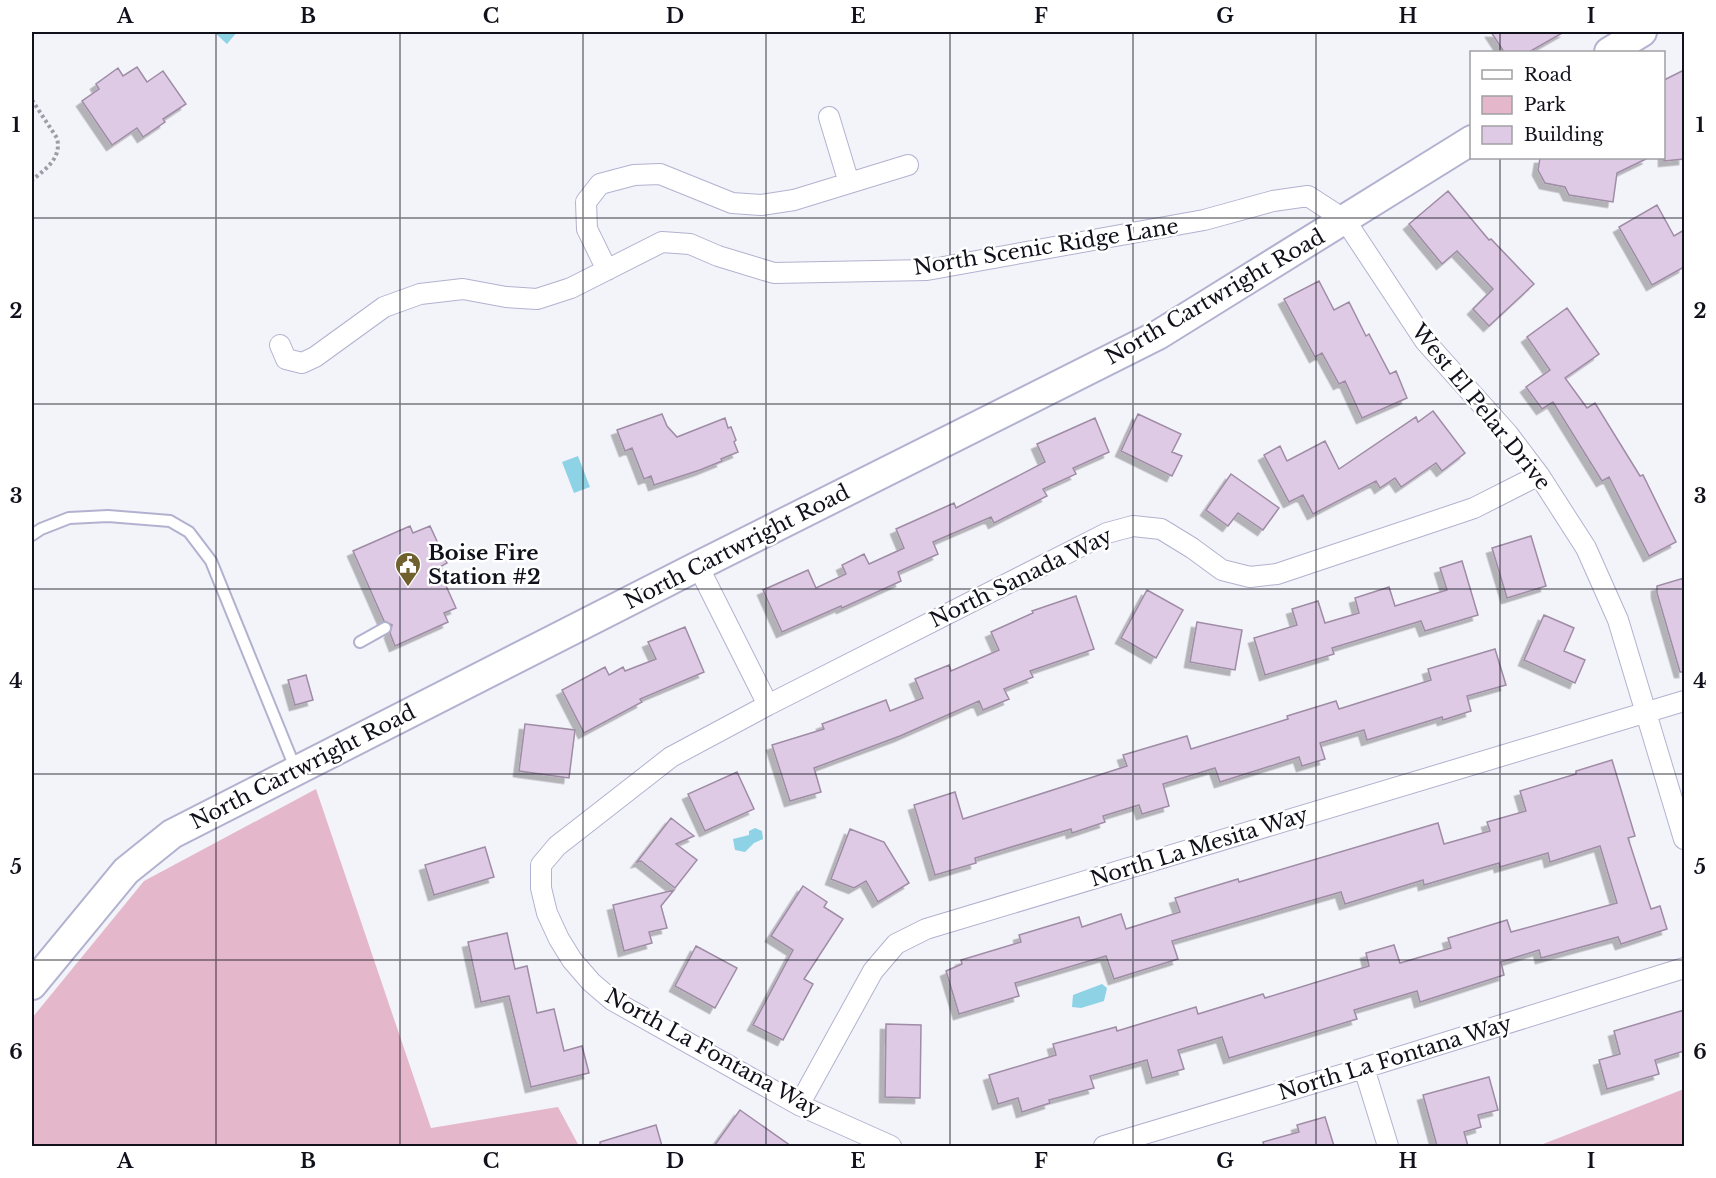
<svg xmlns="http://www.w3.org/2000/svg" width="1716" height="1178" font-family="'Libre Baskerville',serif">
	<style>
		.green { fill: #e4b8ca }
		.water { fill: #8ed2e6 }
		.building { fill: #decae4; stroke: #9f8ca5; stroke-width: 1.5; filter: url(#shadow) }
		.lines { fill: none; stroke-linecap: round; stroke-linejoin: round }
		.lane-casing { stroke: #b2b2d0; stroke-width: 14 }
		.street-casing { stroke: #b2b2d0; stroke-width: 22 }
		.secondary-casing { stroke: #b2b2d0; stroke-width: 32 }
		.path { stroke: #9d9da6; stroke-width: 4; stroke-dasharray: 3 3; stroke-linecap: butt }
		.lane { stroke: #fff; stroke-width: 10 }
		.street { stroke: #fff; stroke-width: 20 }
		.secondary { stroke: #fff; stroke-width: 28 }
		.grid { fill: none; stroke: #11111c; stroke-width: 1.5; stroke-opacity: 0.55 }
		.labels { text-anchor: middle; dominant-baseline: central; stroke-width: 5; stroke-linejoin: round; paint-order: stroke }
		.street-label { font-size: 21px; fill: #11111c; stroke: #fff }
		.poi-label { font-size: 21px; font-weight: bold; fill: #11111c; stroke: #fff; text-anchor: start }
		.neatline { fill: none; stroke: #11111c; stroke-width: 2 }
		.grid-label { font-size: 20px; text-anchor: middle; font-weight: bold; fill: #11111c }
	</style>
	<defs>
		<filter id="shadow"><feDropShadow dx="-5.5" dy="5.5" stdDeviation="0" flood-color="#0004"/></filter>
	</defs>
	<rect width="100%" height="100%" fill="#f3f3fa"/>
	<path class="green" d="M316,789L431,1128L558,1107L579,1146H32V1018L144,881Z
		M1684,1089V1146H1538Z"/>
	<path class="water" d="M214,32H237L227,44Z
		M578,456L590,487L574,493L562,462Z
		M755,828L762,831L763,839L754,843L745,852L735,850L733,839L749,835V831Z
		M1102,984L1107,988L1104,1001L1081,1008L1072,1007L1073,995Z"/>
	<path class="building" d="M1491,32H1564L1529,52H1504Z
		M137,67L147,82L163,71L186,104L163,119L165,122L143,137L137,128L112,145L82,101L99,89L96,84L118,68L123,76Z
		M1684,70V159L1664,161V80Z
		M1540,158H1648L1617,173L1613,202L1569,195L1565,187L1545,183L1538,170Z
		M1448,191L1489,240L1491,239L1534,284L1489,326L1473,309L1493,289L1457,251L1442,264L1409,224Z
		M1657,205L1674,236L1684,230V267L1652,285L1619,227Z
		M1319,281L1334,310L1349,302L1366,336L1369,334L1390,374L1396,371L1407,398L1362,418L1345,381L1339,384L1322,353L1315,357L1284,299Z
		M1567,308L1599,354L1565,378L1587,408L1595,403L1640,476L1643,475L1676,542L1649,556L1609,477L1602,481L1553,402L1542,409L1526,387L1550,370L1527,337Z
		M1433,411L1465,453L1442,471L1436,463L1401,487L1395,478L1380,488L1376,481L1313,514L1303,495L1289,502L1264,455L1280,446L1287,461L1325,441L1339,469L1416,417L1418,422Z
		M662,414L667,426L677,437L725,418L728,428L731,427L736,440L734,442L738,452L721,459L722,461L700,470L654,485L651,476L644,479L632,448L625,451L617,430Z
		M1138,414L1181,434L1172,452L1182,456L1172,476L1121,451Z
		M1095,418L1109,452L1073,468L1076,474L1043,489L1047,496L994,523L991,517L933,542L938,554L898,572L901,581L842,608L841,606L782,632L763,590L808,570L816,588L846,574L842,565L864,554L869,564L904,548L896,529L954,503L956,508L1045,462L1037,444Z
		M1231,474L1279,508L1263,530L1238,513L1228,526L1206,510Z
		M410,526L413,533L430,526L447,563L438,568L456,608L444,613L448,622L395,646L390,633L392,625L384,621L353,551Z
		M1531,536L1546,586L1507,598L1492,548Z
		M1462,561L1478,615L1425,631L1421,621L1332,648L1334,654L1265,675L1254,638L1297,625L1292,609L1318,601L1325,623L1359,613L1355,598L1389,587L1395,606L1447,590L1440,568Z
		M1684,578V672H1680L1657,593V586Z
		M1147,590L1183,610L1156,658L1121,638Z
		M1076,596L1094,649L1030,671L1033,677L1004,689L1009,699L983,710L979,701L900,736L814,768L821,792L790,801L772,745L824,729L822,724L886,700L890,711L923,698L915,679L949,665L951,671L999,650L991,632L1033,613L1032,611Z
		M1544,615L1574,628L1564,651L1585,660L1575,683L1524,660Z
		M1197,622L1242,630L1235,670L1190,662Z
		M685,627L704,672L640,699L642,702L584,733L562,690L605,667L609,675L623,667L625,671L656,659L648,642Z
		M1495,649L1506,685L1467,696L1471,711L1443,720L1442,717L1367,740L1364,730L1320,743L1325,759L1302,766L1299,757L1220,782L1215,768L1163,784L1169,806L1142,814L1139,805L1103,816L1105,822L1072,833L1071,829L975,858L976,863L935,875L914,805L955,792L963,819L1127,766L1123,755L1187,736L1191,749L1288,719L1287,716L1336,701L1339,709L1431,680L1428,669Z
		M306,675L313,700L295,705L288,680Z
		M525,724L575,730L569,778L519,771Z
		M1612,760L1635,836L1628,838L1651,909L1660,906L1667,929L1621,944L1618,937L1541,958L1539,950L1501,962L1504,975L1420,1002L1417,991L1354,1010L1357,1019L1229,1058L1222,1037L1178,1050L1184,1069L1152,1078L1147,1060L1090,1076L1094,1088L1049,1100L1050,1103L1022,1112L1018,1098L998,1104L989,1075L1056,1055L1053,1044L1116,1027L1117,1031L1196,1007L1198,1014L1263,994L1265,998L1369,966L1366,953L1394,945L1400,963L1451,948L1448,938L1507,920L1511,932L1617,903L1600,846L1550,862L1548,853L1500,867L1499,863L1424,885L1423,880L1345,904L1341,892L1172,941L1178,959L1114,979L1106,956L1015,983L1019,996L959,1014L946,971L962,964L961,960L1021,942L1019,935L1079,917L1082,927L1121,914L1126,929L1180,912L1175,898L1238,879L1239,882L1438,823L1444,844L1490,831L1487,822L1526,811L1520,791L1576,774V771Z
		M737,772L754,809L705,831L688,794Z
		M671,818L694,836L676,844L697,860L675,888L641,861L637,862Z
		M850,829L884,842L909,883L878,902L866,881L854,888L831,879Z
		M485,847L494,877L434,895L425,865Z
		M803,886L827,902L824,907L843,919L804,979L813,984L783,1040L753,1025L793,950L771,936Z
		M674,890L661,906L667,928L649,932L652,943L624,951L613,905Z
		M507,933L515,969L527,966L537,1013L554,1009L564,1051L582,1046L589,1073L531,1087L509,996L481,1002L468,942Z
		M696,946L737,968L715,1008L675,986Z
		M1684,1010V1051L1655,1060L1659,1074L1607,1089L1599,1060L1620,1054L1614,1031Z
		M886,1024L921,1025L920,1098L885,1097Z
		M1489,1077L1498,1110L1478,1115L1481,1127L1464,1132L1468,1146H1437L1423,1095Z
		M740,1110L791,1146H714Z
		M1325,1117L1334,1146H1264L1263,1142L1299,1132L1297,1125Z
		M656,1125L662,1146H600V1142Z"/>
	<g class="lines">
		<defs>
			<path id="lane" d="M32,535L41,529L69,518L108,516L170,521L189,532L211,561L296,770
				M360,642L385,628"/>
			<path id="street" d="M829,117L849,183
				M607,270L587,229L586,202L600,184L634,175L660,174L732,203L761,205L794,200L908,165
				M280,345L286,359L302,363L315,357L384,307L420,294L463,289L506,297L537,299L571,288L662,242L690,244L718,256L774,273L927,270L1204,220L1273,201L1308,196L1345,220L1425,341L1508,434L1539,475L1586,548L1618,620L1684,839
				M698,566L768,705
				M1364,1068L1388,1146
				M799,1105L873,971L896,944L926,929L1684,701
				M891,1146L799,1105L612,1000L591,982L572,960L559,939L547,913L541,888V865L557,846L671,757L768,705L1107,533L1133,526L1161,529L1192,548L1222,570L1250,577L1277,574L1474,508L1539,475
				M1104,1146L1364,1068L1684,968"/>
			<path id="secondary" d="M1609,52L1642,32
				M32,985L126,871L172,834L698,566L1158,335L1472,140"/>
		</defs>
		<use href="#lane" class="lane-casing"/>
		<use href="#street" class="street-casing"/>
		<use href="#secondary" class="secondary-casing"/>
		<path class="path" d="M32,100L57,138C62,158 46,169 32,180"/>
		<use href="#lane" class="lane"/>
		<use href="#street" class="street"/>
		<use href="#secondary" class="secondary"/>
	</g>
	<path class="grid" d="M216,32V1146M400,32V1146M583,32V1146M766,32V1146M950,32V1146M1133,32V1146M1316,32V1146M1500,32V52M1500,158V1146M32,218H1684M32,404H1684M32,589H1684M32,774H1684M32,960H1684"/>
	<defs>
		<symbol id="civic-pin" viewBox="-11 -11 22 30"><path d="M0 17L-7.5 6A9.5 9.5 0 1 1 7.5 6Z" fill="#70602e" stroke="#fff"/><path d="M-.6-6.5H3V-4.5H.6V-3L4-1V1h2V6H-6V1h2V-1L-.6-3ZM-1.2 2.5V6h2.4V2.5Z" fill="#fff"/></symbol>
	</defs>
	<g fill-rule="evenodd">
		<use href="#civic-pin" x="393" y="550" width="30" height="40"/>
	</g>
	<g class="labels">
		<g class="street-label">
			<text transform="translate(1046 247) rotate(-9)">North Scenic Ridge Lane</text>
			<text transform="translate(1215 297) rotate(-30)">North Cartwright Road</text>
			<text transform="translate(1481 407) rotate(51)">West El Pelar Drive</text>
			<text transform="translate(737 547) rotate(-27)">North Cartwright Road</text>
			<text transform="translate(1021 578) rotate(-26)">North Sanada Way</text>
			<text transform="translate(303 767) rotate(-27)">North Cartwright Road</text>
			<text transform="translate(1199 847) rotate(-17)">North La Mesita Way</text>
			<text transform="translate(713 1053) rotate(29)">North La Fontana Way</text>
			<text transform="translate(1395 1058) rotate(-17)">North La Fontana Way</text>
		</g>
		<g class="poi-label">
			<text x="428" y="553">Boise Fire<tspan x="428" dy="24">Station #2</tspan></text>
		</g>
	</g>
	<rect width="1716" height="1178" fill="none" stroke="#ffffff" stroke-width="66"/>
	<rect x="1470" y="51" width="195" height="108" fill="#ffffff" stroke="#a0a0a4" stroke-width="1.5"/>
	<rect x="1482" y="70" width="30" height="9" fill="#ffffff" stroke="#a0a0a4" stroke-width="1.5"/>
	<text x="1524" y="81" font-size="18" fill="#11111c">Road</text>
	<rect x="1482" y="96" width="30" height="18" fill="#e4b8ca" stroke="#a0a0a4" stroke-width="1.5"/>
	<text x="1524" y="111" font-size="18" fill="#11111c">Park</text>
	<rect x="1482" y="126" width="30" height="18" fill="#decae4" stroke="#a0a0a4" stroke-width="1.5"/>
	<text x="1524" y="141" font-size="18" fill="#11111c">Building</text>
	<rect x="33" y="33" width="1650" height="1112" class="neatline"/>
	<g class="grid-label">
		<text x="125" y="23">A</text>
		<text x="308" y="23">B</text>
		<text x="491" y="23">C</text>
		<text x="675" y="23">D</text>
		<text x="858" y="23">E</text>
		<text x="1041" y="23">F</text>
		<text x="1225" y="23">G</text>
		<text x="1408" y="23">H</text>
		<text x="1591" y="23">I</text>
		<text x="16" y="132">1</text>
		<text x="1700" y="132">1</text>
		<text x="16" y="318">2</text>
		<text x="1700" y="318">2</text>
		<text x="16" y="503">3</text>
		<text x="1700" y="503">3</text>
		<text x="16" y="688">4</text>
		<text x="1700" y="688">4</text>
		<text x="16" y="874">5</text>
		<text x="1700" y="874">5</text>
		<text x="16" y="1059">6</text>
		<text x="1700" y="1059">6</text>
		<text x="125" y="1168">A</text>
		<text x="308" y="1168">B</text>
		<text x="491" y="1168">C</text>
		<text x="675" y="1168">D</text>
		<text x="858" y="1168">E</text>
		<text x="1041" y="1168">F</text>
		<text x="1225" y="1168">G</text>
		<text x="1408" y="1168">H</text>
		<text x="1591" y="1168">I</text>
	</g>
</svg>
